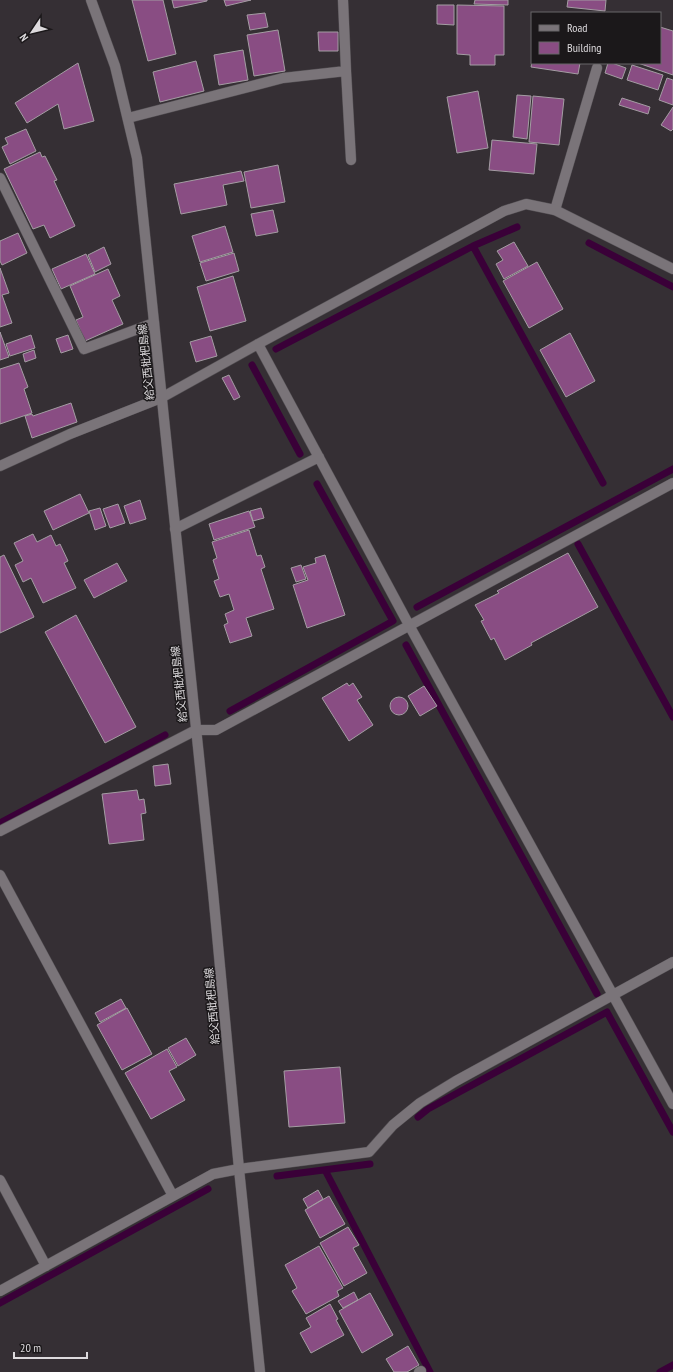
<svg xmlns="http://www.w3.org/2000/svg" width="673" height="1372" font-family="'PT Sans Narrow','Noto Sans JP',sans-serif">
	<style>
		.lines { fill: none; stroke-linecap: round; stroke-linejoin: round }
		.stream { stroke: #3a0038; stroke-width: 7 }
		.building { fill: #894d83; stroke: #a49da3 }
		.lane-casing { stroke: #524e52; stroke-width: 11 }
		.street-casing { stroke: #524e52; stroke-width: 11 }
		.secondary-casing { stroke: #524e52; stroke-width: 11 }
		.lane { stroke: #7a7479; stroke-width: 10 }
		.street { stroke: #7a7479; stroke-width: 10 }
		.secondary { stroke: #7a7479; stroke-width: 10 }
		.labels { text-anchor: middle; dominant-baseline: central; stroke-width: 3; stroke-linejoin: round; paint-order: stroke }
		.street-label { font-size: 11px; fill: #dddadd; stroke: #1b181a }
	</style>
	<rect width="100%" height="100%" fill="#352f34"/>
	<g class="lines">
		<path class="stream" d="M589,243L673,287
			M473,246L603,483
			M276,349L473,246L517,227
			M252,365L300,454
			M578,544L673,717
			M417,607L673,469
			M406,645L597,994
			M230,711L393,621L317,484
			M0,823L165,735
			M608,1014L673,1132
			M418,1117L428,1109L607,1012
			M325,1170L430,1372
			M277,1176L370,1164
			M0,1303L208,1189
			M660,1372L673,1365"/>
	</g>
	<path class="building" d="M132,0H163L176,54L148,61Z
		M172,0H207V1L174,8Z
		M224,0H251L226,6Z
		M475,0H508V5L474,4Z
		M568,0H606L605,11L567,7Z
		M437,5H454V25L437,24Z
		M457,5L504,6V55H495V65H470V55L457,54Z
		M265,13L268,27L250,30L247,15Z
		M660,27L673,31V75L638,63H660Z
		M278,30L285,71L254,76L247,35Z
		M318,32H338V51H319Z
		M243,50L248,80L219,85L214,55Z
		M196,61L204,91L160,102L153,72Z
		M532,62V63H580L578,74L531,67Z
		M78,63L94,121L64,129L58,104L27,123L15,103Z
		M608,63H612L626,68L622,79L605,73Z
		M632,65L663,75L658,90L627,80Z
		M667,78L673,80V105L659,100Z
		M478,91L488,148L457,153L447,97Z
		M517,95L531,96L527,139L513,137Z
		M533,96L564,99L559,145L529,142Z
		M622,98L650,107L648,114L619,105Z
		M673,107V129L671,131L661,125Z
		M26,129L36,151L10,164L2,147L8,144L5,138Z
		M492,140L537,144L534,174L489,170Z
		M40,152L42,157L45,156L57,180L54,181L75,226L50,238L44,225L33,229L4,169Z
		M278,165L285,202L251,208L244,172Z
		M241,171L244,181L223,185L227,205L181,214L174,184Z
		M273,210L278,232L256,236L251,214Z
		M225,226L233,252L200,262L192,236Z
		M18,233L27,253L2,265L0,261V241Z
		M514,242L528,266L504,279L496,264L503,260L497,251Z
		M104,247L111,264L95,272L88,255Z
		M234,253L239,271L206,281L200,263Z
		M86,254L95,274L61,289L52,269Z
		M537,262L563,309L529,328L503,281Z
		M0,268L9,293L2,295L12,323L0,327Z
		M108,269L120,296L112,300L123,324L85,341L76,320L83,317L70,286Z
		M233,276L246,321L210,331L197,287Z
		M0,332L9,357L0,360Z
		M570,333L595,381L566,397L540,350Z
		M31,335L35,348L10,356L6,344Z
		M68,335L73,349L61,353L56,339Z
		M211,336L217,356L196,362L190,342Z
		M34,350L36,358L25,362L23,354Z
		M19,363L28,387L24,389L32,413L0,424V369Z
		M229,375L240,397L234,400L222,378Z
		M71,403L77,422L32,438L25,416L32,414L33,416Z
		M80,494L89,513L53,530L44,511Z
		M140,500L146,519L130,524L124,506Z
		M118,504L125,523L110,528L103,509Z
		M100,508L106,526L95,530L89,511Z
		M261,508L264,518L253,521L250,511Z
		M249,511L255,527L214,540L209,524Z
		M249,530L257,556L261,555L265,567L261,569L274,609L246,618L252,636L230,643L224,625L228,623L225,614L234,610L229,594L220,597L214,581L219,579L213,560L217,558L212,542Z
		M33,534L37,542L51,535L56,546L60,544L68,561L64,563L76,588L43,603L31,578L23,582L15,565L23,561L14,543Z
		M568,553L598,607L531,643L532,645L505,660L494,638L491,640L481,621L484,620L475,605L499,593L497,591Z
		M4,555L34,617L0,633V557Z
		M325,555L345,615L307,628L293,585L308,580L303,567L316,563L315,558Z
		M117,563L127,581L94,598L84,580Z
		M301,565L306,579L296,582L291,568Z
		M76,615L136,727L105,743L45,632Z
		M347,683L349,686L353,683L362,697L357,700L373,725L349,741L322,698Z
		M424,686L437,706L420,716L408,696Z
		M390 706a9 9 0 1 1 18 0a9 9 0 1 1-18 0Z
		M168,764L171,784L155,786L153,766Z
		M137,790L139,800L144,799L146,813L141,814L144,840L109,844L102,794Z
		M121,999L126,1008L100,1022L95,1013Z
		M127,1008L152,1054L122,1070L97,1025Z
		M186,1038L196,1055L178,1066L168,1048Z
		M167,1049L177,1067L169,1071L185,1100L151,1119L125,1073Z
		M340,1067L345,1123L289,1127L284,1071Z
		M318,1190L323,1199L308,1208L303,1199Z
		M329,1196L345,1224L320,1238L305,1210Z
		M348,1227L359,1245L353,1248L367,1273L344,1286L320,1243Z
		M319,1246L343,1288L337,1291L339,1296L306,1314L292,1291L297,1288L285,1265Z
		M354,1292L358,1300L343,1308L338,1301Z
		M370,1293L393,1335L362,1353L339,1311Z
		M330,1304L338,1319L336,1320L344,1335L311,1353L300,1333L311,1327L306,1318Z
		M408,1346L419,1365L407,1372H394L386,1359Z"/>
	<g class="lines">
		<defs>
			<path id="lane" d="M555,210L597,68
				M419,1372L421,1371"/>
			<path id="street" d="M346,71L351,160
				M128,118L283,78L346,71L343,0
				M0,178L84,349L154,323
				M258,344L409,625L673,1104
				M0,466L70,434L161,398L258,344L504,211L526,204L555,210L673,269
				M175,529L319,457
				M0,831L196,730H216L673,483
				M0,875L173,1196
				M0,1180L46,1266
				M0,1291L213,1174L239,1169L369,1152L393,1125L420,1103L456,1081L673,962"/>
			<path id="secondary" d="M91,0L115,66L137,158L213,892L239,1169L260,1372"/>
		</defs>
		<use href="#lane" class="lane-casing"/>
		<use href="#street" class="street-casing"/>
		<use href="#secondary" class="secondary-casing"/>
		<use href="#lane" class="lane"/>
		<use href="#street" class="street"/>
		<use href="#secondary" class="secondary"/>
	</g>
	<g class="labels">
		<g class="street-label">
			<text transform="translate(146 362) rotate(-96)">給父西枇杷島線</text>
			<text transform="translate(179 684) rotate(-96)">給父西枇杷島線</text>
			<text transform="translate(212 1006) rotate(-95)">給父西枇杷島線</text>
		</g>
	</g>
	<rect x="531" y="12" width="130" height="52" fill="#1b181a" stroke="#696668"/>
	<rect x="539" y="25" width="20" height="6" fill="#7a7479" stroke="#696668"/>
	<text x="567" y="32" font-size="12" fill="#dddadd">Road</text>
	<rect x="539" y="42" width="20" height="12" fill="#894d83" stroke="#696668"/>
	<text x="567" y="52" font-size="12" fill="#dddadd">Building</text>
	<g transform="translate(32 32) rotate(235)" stroke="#1b181a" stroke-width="3" paint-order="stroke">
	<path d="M0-3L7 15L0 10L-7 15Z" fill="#dddadd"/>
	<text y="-6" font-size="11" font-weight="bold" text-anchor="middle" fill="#dddadd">N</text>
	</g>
	<path d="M14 1352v6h73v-6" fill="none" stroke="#dddadd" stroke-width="2"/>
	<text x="20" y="1352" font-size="12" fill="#dddadd" stroke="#1b181a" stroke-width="3" paint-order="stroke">20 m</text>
</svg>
